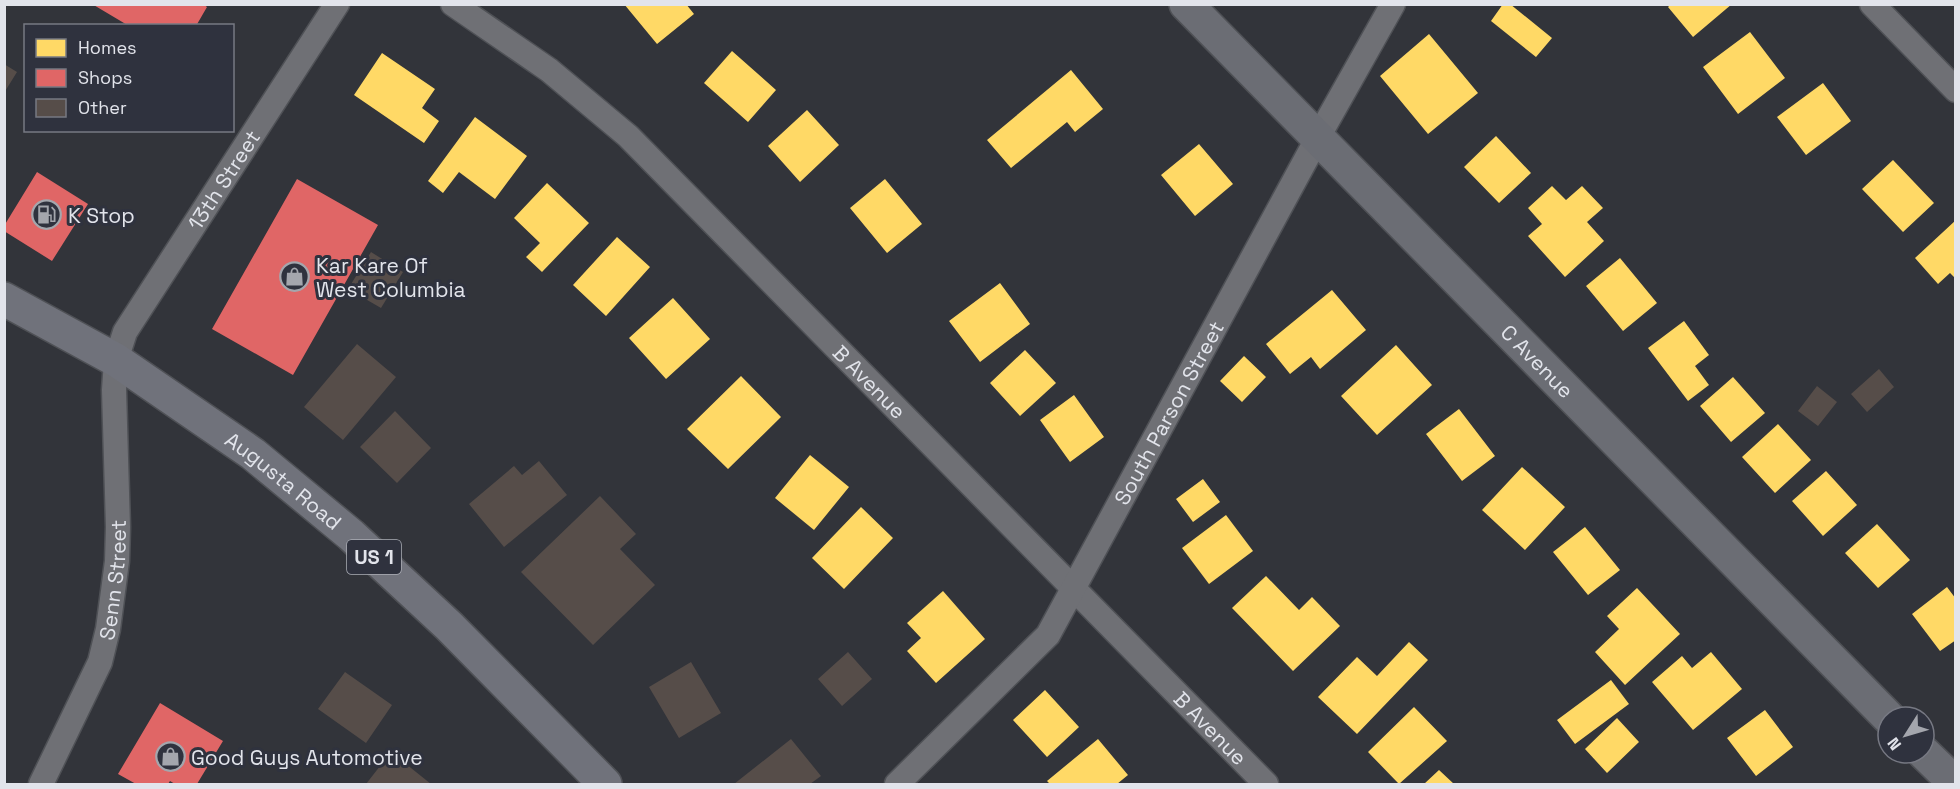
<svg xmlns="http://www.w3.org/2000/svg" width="1960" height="789" font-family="'Space Grotesk',sans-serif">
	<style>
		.homes { fill: #ffd966 }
		.shops { fill: #e06666 }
		.building { fill: #564d49 }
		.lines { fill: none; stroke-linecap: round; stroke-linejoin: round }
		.street-casing { stroke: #4f5156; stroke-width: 27 }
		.secondary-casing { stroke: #4f5156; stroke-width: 36 }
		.primary-casing { stroke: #4f5156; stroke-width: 36 }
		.street { stroke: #6f7075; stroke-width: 24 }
		.secondary { stroke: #6b6d74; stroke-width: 33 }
		.primary { stroke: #70727b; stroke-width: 33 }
		.labels { text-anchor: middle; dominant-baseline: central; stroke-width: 6; stroke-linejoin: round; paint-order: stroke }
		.shield { fill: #2f323e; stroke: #acafb7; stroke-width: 1.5 }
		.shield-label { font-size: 20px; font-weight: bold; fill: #e2e4eb }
		.street-label { font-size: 21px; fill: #e2e4eb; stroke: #2f323e }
		.poi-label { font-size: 21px; fill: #e2e4eb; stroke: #2f323e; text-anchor: start }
	</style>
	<rect width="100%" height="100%" fill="#32343a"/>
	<path class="homes" d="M624,4H686L694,14L657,44Z
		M1503,4H1510L1552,38L1536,57L1491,21Z
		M1671,4H1732L1693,37L1668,7Z
		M1750,32L1785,78L1738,114L1703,67Z
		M1429,34L1478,93L1428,134L1380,76Z
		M732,51L776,90L748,122L704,83Z
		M382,53L435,89L422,108L439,121L424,143L354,95Z
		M1071,70L1103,109L1075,132L1067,122L1011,168L987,140Z
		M1823,83L1851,121L1806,155L1777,117Z
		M807,110L839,145L800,182L768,146Z
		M475,117L527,156L495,199L459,172L443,193L428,181Z
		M1496,136L1531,173L1499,203L1464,167Z
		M1199,144L1233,184L1195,216L1161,175Z
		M1893,160L1934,203L1903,232L1862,189Z
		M885,179L922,224L887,253L850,208Z
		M547,183L589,223L542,272L526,257L540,243L514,218Z
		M1552,186L1566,200L1582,186L1603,208L1587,222L1604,241L1565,277L1528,236L1542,224L1528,208Z
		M1956,220V279L1950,273L1938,284L1915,258Z
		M617,237L650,267L606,316L573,285Z
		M1620,258L1657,303L1623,331L1586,286Z
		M1000,283L1030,324L980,362L949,321Z
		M1332,290L1366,330L1320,369L1311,357L1290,374L1266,344Z
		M673,298L710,339L666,379L629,338Z
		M1684,321L1709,355L1695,366L1709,385L1688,401L1648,348Z
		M1396,345L1432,385L1377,435L1341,396Z
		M1025,350L1056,383L1020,416L990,383Z
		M1244,356L1266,377L1242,402L1220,381Z
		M741,376L781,417L728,469L687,429Z
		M1733,377L1765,413L1731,442L1700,406Z
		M1074,395L1104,437L1070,462L1040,420Z
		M1459,409L1495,456L1462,481L1426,434Z
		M1778,424L1811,460L1775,493L1742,457Z
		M810,455L849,487L814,530L775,498Z
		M1522,467L1565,507L1525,550L1482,510Z
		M1826,471L1857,505L1823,536L1792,501Z
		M1203,479L1220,502L1193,522L1176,499Z
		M861,507L893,538L844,589L812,558Z
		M1226,515L1253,551L1209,584L1182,548Z
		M1877,524L1910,560L1878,588L1845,553Z
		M1585,527L1620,570L1588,595L1553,552Z
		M1266,576L1299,610L1312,597L1340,626L1293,671L1232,608Z
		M1947,587L1956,599V640L1940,651L1912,614Z
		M1637,588L1680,634L1625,685L1595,652L1619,629L1607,616Z
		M943,591L985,639L936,683L907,651L921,638L907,623Z
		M1409,642L1428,660L1357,734L1318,697L1357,657L1377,676Z
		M1711,652L1742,689L1693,730L1652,682L1682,656L1692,668Z
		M1611,680L1629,704L1575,744L1557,720Z
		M1045,690L1079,727L1047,757L1013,720Z
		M1414,707L1447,741L1399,784L1368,752Z
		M1765,710L1793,747L1756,776L1727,738Z
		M1617,718L1639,742L1607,773L1585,749Z
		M1098,739L1128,775L1117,784H1050L1047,781Z
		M1439,770L1454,784H1424Z"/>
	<path class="shops" d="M92,4H203L207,7L196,26H129Z
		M37,172L88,204L52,261L4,231V226Z
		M297,179L378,225L293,375L212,329Z
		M160,703L223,741L197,784H175L170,781L168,784H136L118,774Z"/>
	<path class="building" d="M4,64L17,72L4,93Z
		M371,252L403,272L381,308L348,289Z
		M357,344L396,377L343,440L304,407Z
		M1879,369L1894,387L1867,412L1851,394Z
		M1817,386L1837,402L1818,426L1798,411Z
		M395,411L431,448L397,483L360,447Z
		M539,461L567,495L504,547L469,504L514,466L522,475Z
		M600,496L636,534L620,549L655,585L593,645L521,572Z
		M848,652L872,679L842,706L818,679Z
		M691,662L721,713L679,738L649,687Z
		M345,672L392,705L366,743L318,709Z
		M791,739L821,776L810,784H734Z
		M391,752L431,784H366Z"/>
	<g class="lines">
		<defs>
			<g id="street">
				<path id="s1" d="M453,4L549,70L628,136L1266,784"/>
				<path d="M1872,4L1956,90"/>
				<path id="s2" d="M41,784L100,662L108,629L117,561L118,527L114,390L116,360L125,332L337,4"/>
				<path id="s3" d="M897,784L1048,635L1317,139L1393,4"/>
			</g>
			<g id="secondary">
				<path id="s4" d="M1186,4L1888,717"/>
				<path d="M1924,753L1956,784"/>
			</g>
			<g id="primary">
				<path id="s5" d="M4,299L116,360L253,454L351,535L449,626L605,784"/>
			</g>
		</defs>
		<use href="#street" class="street-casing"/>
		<use href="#secondary" class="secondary-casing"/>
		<use href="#primary" class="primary-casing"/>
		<use href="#street" class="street"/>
		<use href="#secondary" class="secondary"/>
		<use href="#primary" class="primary"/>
	</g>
	<defs>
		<symbol id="fuel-ring" viewBox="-11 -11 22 22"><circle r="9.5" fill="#2f323e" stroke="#a4a6ad" stroke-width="1.5"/><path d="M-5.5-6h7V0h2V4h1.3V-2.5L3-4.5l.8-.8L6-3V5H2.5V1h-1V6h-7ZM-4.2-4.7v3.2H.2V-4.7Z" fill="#a4a6ad"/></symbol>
		<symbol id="shop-ring" viewBox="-11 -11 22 22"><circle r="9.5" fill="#2f323e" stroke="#a4a6ad" stroke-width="1.5"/><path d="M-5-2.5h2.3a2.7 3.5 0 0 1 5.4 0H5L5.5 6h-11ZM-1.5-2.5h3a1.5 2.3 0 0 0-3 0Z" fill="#a4a6ad"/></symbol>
	</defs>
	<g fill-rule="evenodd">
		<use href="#fuel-ring" x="30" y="198" width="33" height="33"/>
		<use href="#shop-ring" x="278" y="260" width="33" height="33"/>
		<use href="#shop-ring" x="154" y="740" width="33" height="33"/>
	</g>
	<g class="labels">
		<rect class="shield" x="347" y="540" width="54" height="34" rx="4.5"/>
		<g class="shield-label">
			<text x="374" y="557">US 1</text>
		</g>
		<g class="street-label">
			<text stroke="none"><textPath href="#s2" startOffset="650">13th Street</textPath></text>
			<text stroke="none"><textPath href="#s4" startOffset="501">C Avenue</textPath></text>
			<text stroke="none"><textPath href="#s1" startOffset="564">B Avenue</textPath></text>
			<text stroke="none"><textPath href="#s3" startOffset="465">South Parson Street</textPath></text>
			<text stroke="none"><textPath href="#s5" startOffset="334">Augusta Road</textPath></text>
			<text stroke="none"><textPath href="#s2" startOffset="219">Senn Street</textPath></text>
			<text stroke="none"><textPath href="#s1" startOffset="1050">B Avenue</textPath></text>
		</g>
		<g class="poi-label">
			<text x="68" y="215">K Stop</text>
			<text x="316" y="265">Kar Kare Of<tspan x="316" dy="24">West Columbia</tspan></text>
			<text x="191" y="757">Good Guys Automotive</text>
		</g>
	</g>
	<rect width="1960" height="789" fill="none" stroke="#e2e4eb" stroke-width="12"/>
	<rect x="24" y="24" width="210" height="108" fill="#2f323e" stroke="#777983" stroke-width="1.5"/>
	<rect x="36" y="39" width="30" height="18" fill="#ffd966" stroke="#777983" stroke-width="1.5"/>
	<text x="78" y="54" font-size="18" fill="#e2e4eb">Homes</text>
	<rect x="36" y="69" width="30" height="18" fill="#e06666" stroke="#777983" stroke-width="1.5"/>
	<text x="78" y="84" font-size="18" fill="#e2e4eb">Shops</text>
	<rect x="36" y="99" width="30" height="18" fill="#564d49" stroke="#777983" stroke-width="1.5"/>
	<text x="78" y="114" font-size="18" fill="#e2e4eb">Other</text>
	<g transform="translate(1906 735) rotate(233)"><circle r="28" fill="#2f323e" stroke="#777983" stroke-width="1.5"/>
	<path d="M0-4.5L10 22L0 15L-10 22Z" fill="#a4a6ad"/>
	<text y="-9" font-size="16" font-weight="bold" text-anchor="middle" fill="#e2e4eb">N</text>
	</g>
</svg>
